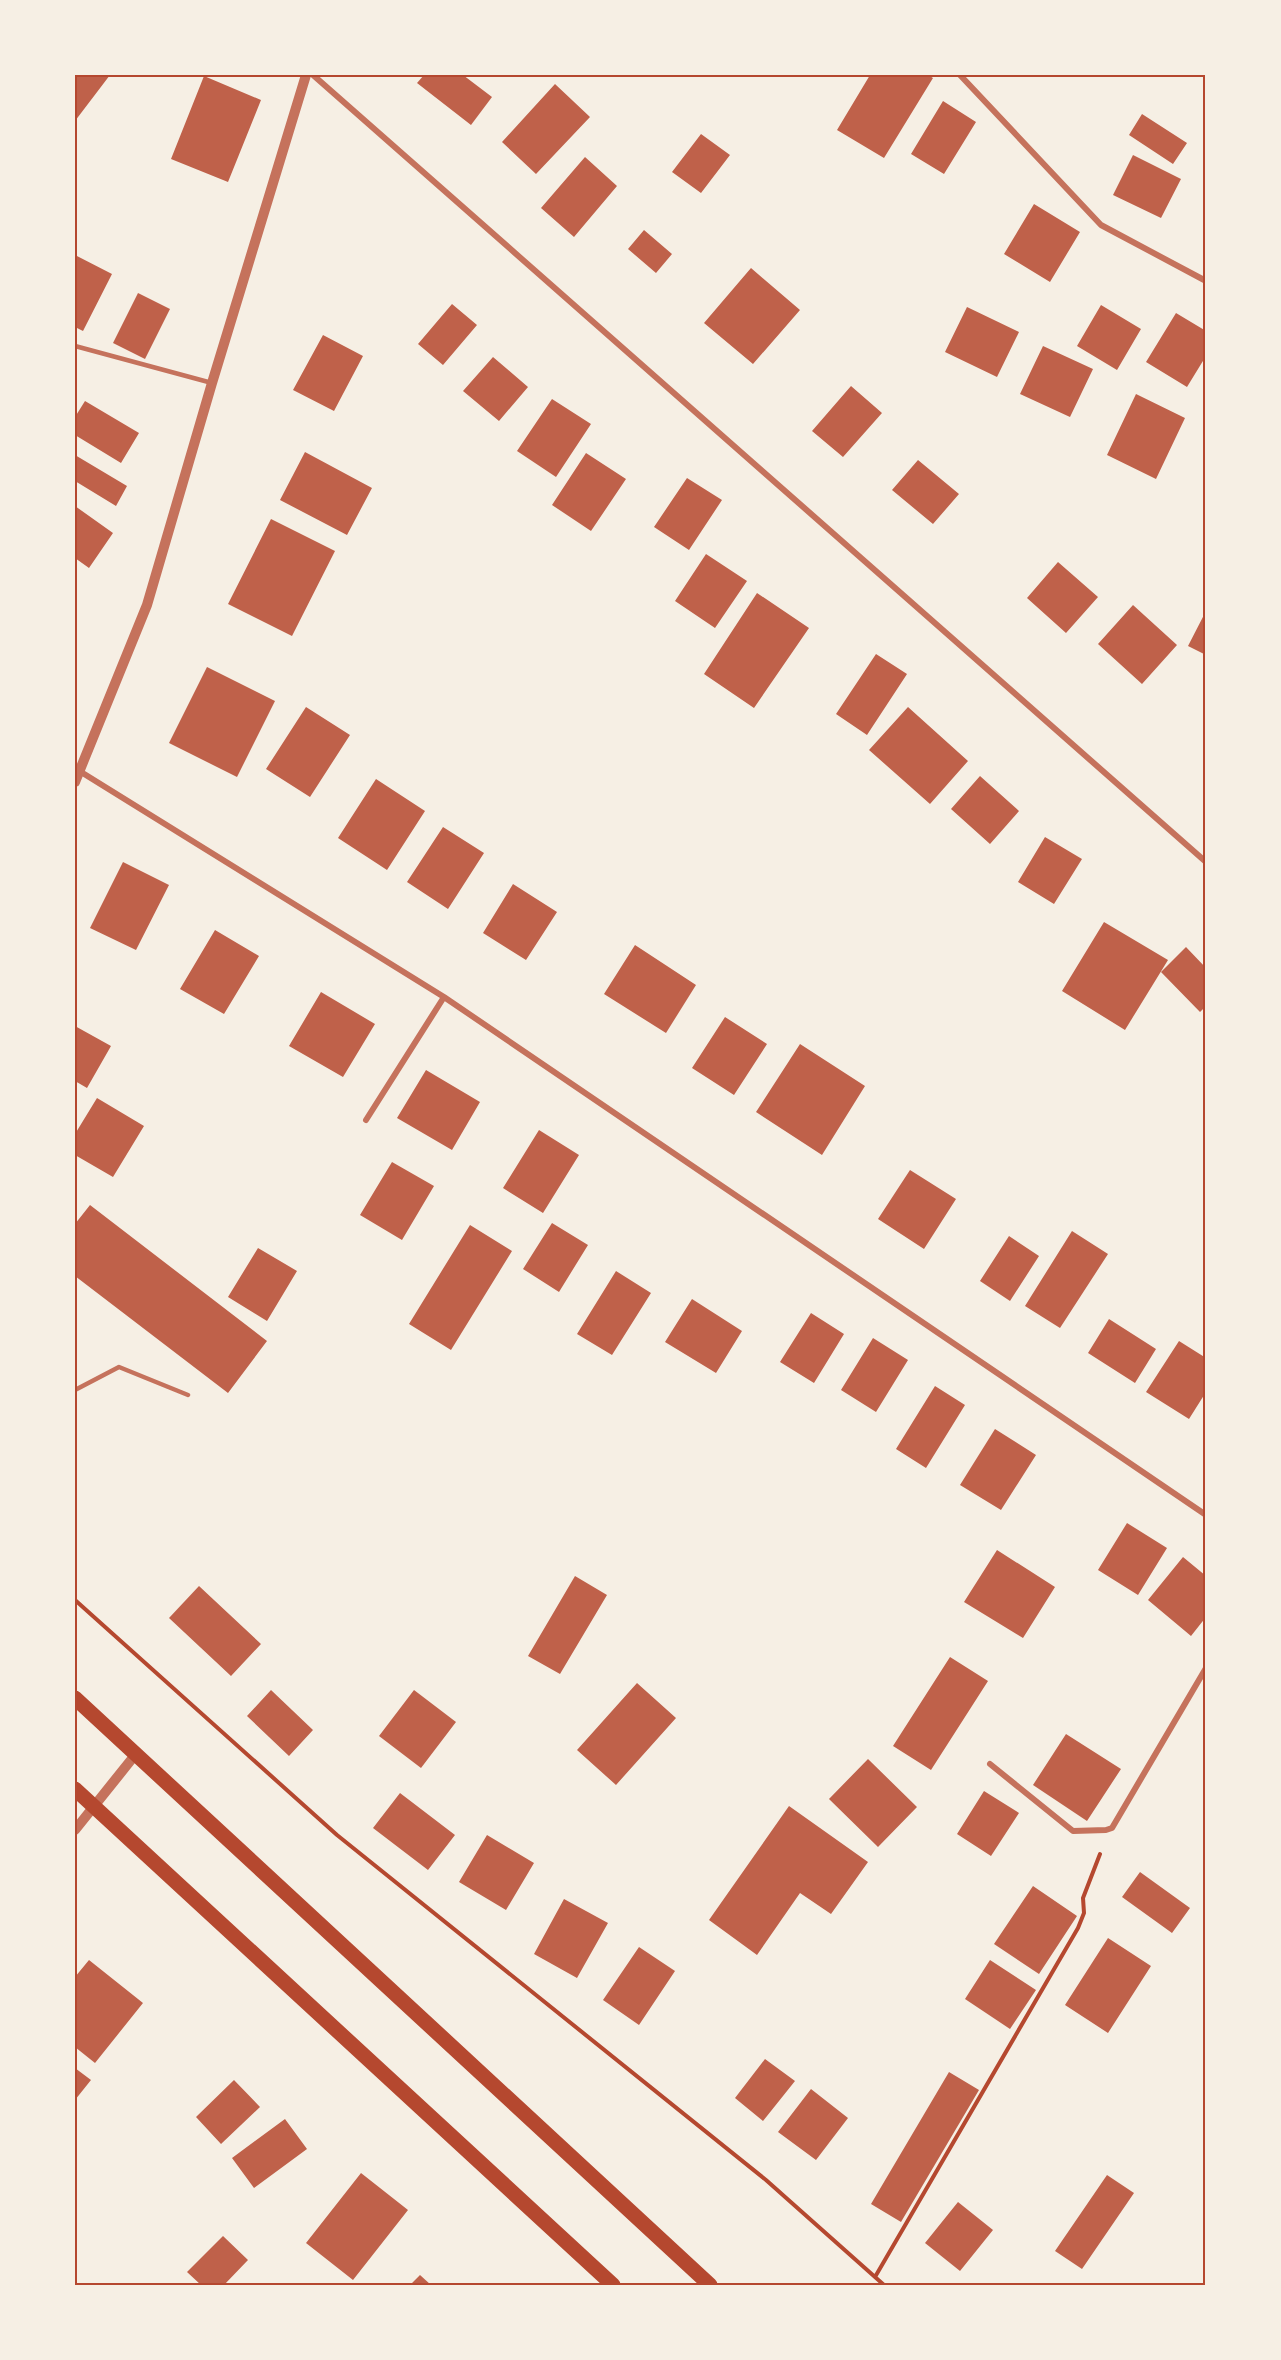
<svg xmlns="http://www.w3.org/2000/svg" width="1281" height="2360" font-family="Barlow,sans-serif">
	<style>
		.building { fill: #bf614a }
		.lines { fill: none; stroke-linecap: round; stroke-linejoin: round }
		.path { stroke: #b5482f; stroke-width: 4 }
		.service { stroke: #c5725c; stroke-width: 4.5 }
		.minor { stroke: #c5725c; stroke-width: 6 }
		.tertiary { stroke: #c5725c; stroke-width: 10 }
		.primary { stroke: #b5482f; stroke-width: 15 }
		.neatline { fill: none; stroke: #b5482f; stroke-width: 2 }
	</style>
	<rect width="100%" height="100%" fill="#f6efe4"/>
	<path class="building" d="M75,75H110L75,121Z
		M424,75H463L492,97L471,125L417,83Z
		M870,75H928L933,78L884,158L837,130Z
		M204,76L261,100L228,182L171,159Z
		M555,84L590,117L536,174L502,142Z
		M943,101L976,122L944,174L911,154Z
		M1142,114L1187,143L1173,164L1129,135Z
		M701,134L730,155L701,193L672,172Z
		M1133,155L1181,179L1161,218L1113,195Z
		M585,157L617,186L574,237L541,208Z
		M1034,204L1080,232L1050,282L1004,254Z
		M644,230L672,254L656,273L628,249Z
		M75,255L112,274L83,331L75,327Z
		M751,268L800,310L753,364L704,323Z
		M138,293L170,309L145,359L113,343Z
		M452,304L477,325L443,365L418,344Z
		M1101,305L1141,329L1117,370L1077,346Z
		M967,307L1019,332L997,377L945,352Z
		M1176,313L1206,331V356L1187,387L1146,362Z
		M323,335L363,356L334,411L293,390Z
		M1043,346L1093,369L1070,417L1020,394Z
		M493,357L528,387L499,421L463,391Z
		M851,386L882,413L843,457L812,431Z
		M1136,394L1185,418L1156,479L1107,455Z
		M552,399L591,424L556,477L517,451Z
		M85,401L139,433L121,463L75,435V417Z
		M305,452L372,488L347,535L280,500Z
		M586,453L626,479L591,531L552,505Z
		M75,455L127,486L116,506L75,481Z
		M918,460L959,494L933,524L892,490Z
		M687,478L722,500L689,550L654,527Z
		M75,506L113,533L89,568L75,558Z
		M271,519L335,551L292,636L228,604Z
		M706,554L747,581L715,628L675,601Z
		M1058,562L1098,597L1066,633L1027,598Z
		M757,593L809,628L754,708L704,674Z
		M1133,605L1177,645L1142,684L1098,644Z
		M1206,611V655L1188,646Z
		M876,654L907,674L867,735L836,714Z
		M207,667L275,701L237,777L169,743Z
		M306,707L350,735L310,797L266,769Z
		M908,707L968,761L930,804L869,750Z
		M980,776L1019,811L990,844L951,809Z
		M376,779L425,811L387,870L338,838Z
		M443,827L484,853L448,909L407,882Z
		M1045,837L1082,859L1054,904L1018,882Z
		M123,862L169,885L136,950L90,928Z
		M513,884L557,912L526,960L483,933Z
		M1104,922L1168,960L1125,1030L1062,991Z
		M215,930L259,956L224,1014L180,989Z
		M635,945L696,985L666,1033L604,994Z
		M1186,947L1206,968V1006L1200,1012L1161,972Z
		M321,992L375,1024L343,1077L289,1046Z
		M725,1017L767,1044L734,1095L692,1068Z
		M75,1026L111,1046L87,1088L75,1081Z
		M800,1044L865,1086L822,1155L756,1112Z
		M426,1070L480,1102L452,1150L397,1118Z
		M97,1098L144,1126L113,1177L75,1155V1134Z
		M539,1130L579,1155L543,1213L503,1188Z
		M392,1162L434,1186L402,1240L360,1215Z
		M910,1170L956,1199L924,1249L878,1219Z
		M90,1205L267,1341L228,1393L75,1276V1224Z
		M552,1223L588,1245L559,1292L523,1269Z
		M470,1225L512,1251L451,1350L409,1324Z
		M1072,1231L1108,1254L1060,1328L1025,1306Z
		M1009,1236L1039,1256L1010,1301L980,1281Z
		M258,1248L297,1271L267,1321L228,1297Z
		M616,1271L651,1293L612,1355L577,1334Z
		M692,1299L742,1331L716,1373L665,1342Z
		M811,1313L844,1334L814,1383L780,1362Z
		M1109,1319L1156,1349L1135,1383L1088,1353Z
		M873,1338L908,1360L876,1412L841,1390Z
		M1179,1341L1206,1358V1392L1189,1419L1146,1392Z
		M935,1386L965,1405L926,1468L896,1449Z
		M995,1429L1036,1455L1001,1510L960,1485Z
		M1127,1523L1167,1548L1138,1595L1098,1570Z
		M997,1550L1055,1587L1023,1638L964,1602Z
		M1183,1557L1206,1576V1617L1191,1636L1148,1600Z
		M575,1576L607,1595L560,1674L528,1656Z
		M199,1586L261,1644L231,1676L169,1618Z
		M950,1657L988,1681L931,1770L893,1746Z
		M637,1683L676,1718L616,1785L577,1750Z
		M271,1690L313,1730L289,1756L247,1716Z
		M414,1690L456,1722L421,1768L379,1736Z
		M1066,1734L1121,1769L1087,1821L1033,1785Z
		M868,1759L917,1807L878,1847L829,1799Z
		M984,1791L1019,1813L991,1856L957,1834Z
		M400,1793L455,1835L428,1870L373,1828Z
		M789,1806L868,1862L831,1914L800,1893L757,1955L709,1920Z
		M487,1835L534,1863L506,1910L459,1882Z
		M1140,1872L1190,1908L1172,1933L1122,1897Z
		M1033,1886L1077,1916L1039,1974L994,1944Z
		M564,1899L608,1923L577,1978L534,1954Z
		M1108,1938L1151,1966L1108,2033L1065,2005Z
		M639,1947L675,1971L639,2025L603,2000Z
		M89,1960L143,2003L95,2063L75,2047V1977Z
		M990,1960L1036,1990L1010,2029L965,1999Z
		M765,2059L795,2081L763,2121L735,2098Z
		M75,2068L91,2080L75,2100Z
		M949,2072L979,2090L901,2222L871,2204Z
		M234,2080L260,2107L221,2144L196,2117Z
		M811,2089L848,2118L816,2160L778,2132Z
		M285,2119L307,2149L254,2188L232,2158Z
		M361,2173L408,2210L353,2280L306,2243Z
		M1107,2175L1134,2193L1082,2269L1055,2251Z
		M958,2202L993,2230L960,2271L925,2243Z
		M223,2236L248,2260L224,2285H201L187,2272Z
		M420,2275L431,2285H410Z"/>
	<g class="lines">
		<path class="path" d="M75,1600L337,1835L766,2180L884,2285
			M875,2277L1078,1928L1084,1913L1083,1898L1100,1854"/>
		<path class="service" d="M75,346L212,383
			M75,1390L119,1367L188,1395"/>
		<path class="minor" d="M313,75L1206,862
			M960,75L1101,225L1206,281
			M81,772L444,997L1206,1515
			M366,1120L444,997
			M990,1764L1073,1831L1106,1830L1112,1828L1206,1668"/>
		<path class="tertiary" d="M75,782L147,605L212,383L306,75
			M75,1830L135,1755"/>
		<path class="primary" d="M75,1698L710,2285
			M75,1789L613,2285"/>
	</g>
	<rect width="1281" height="2360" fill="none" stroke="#f6efe4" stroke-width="153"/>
	<rect x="76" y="76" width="1128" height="2208" class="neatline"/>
</svg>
